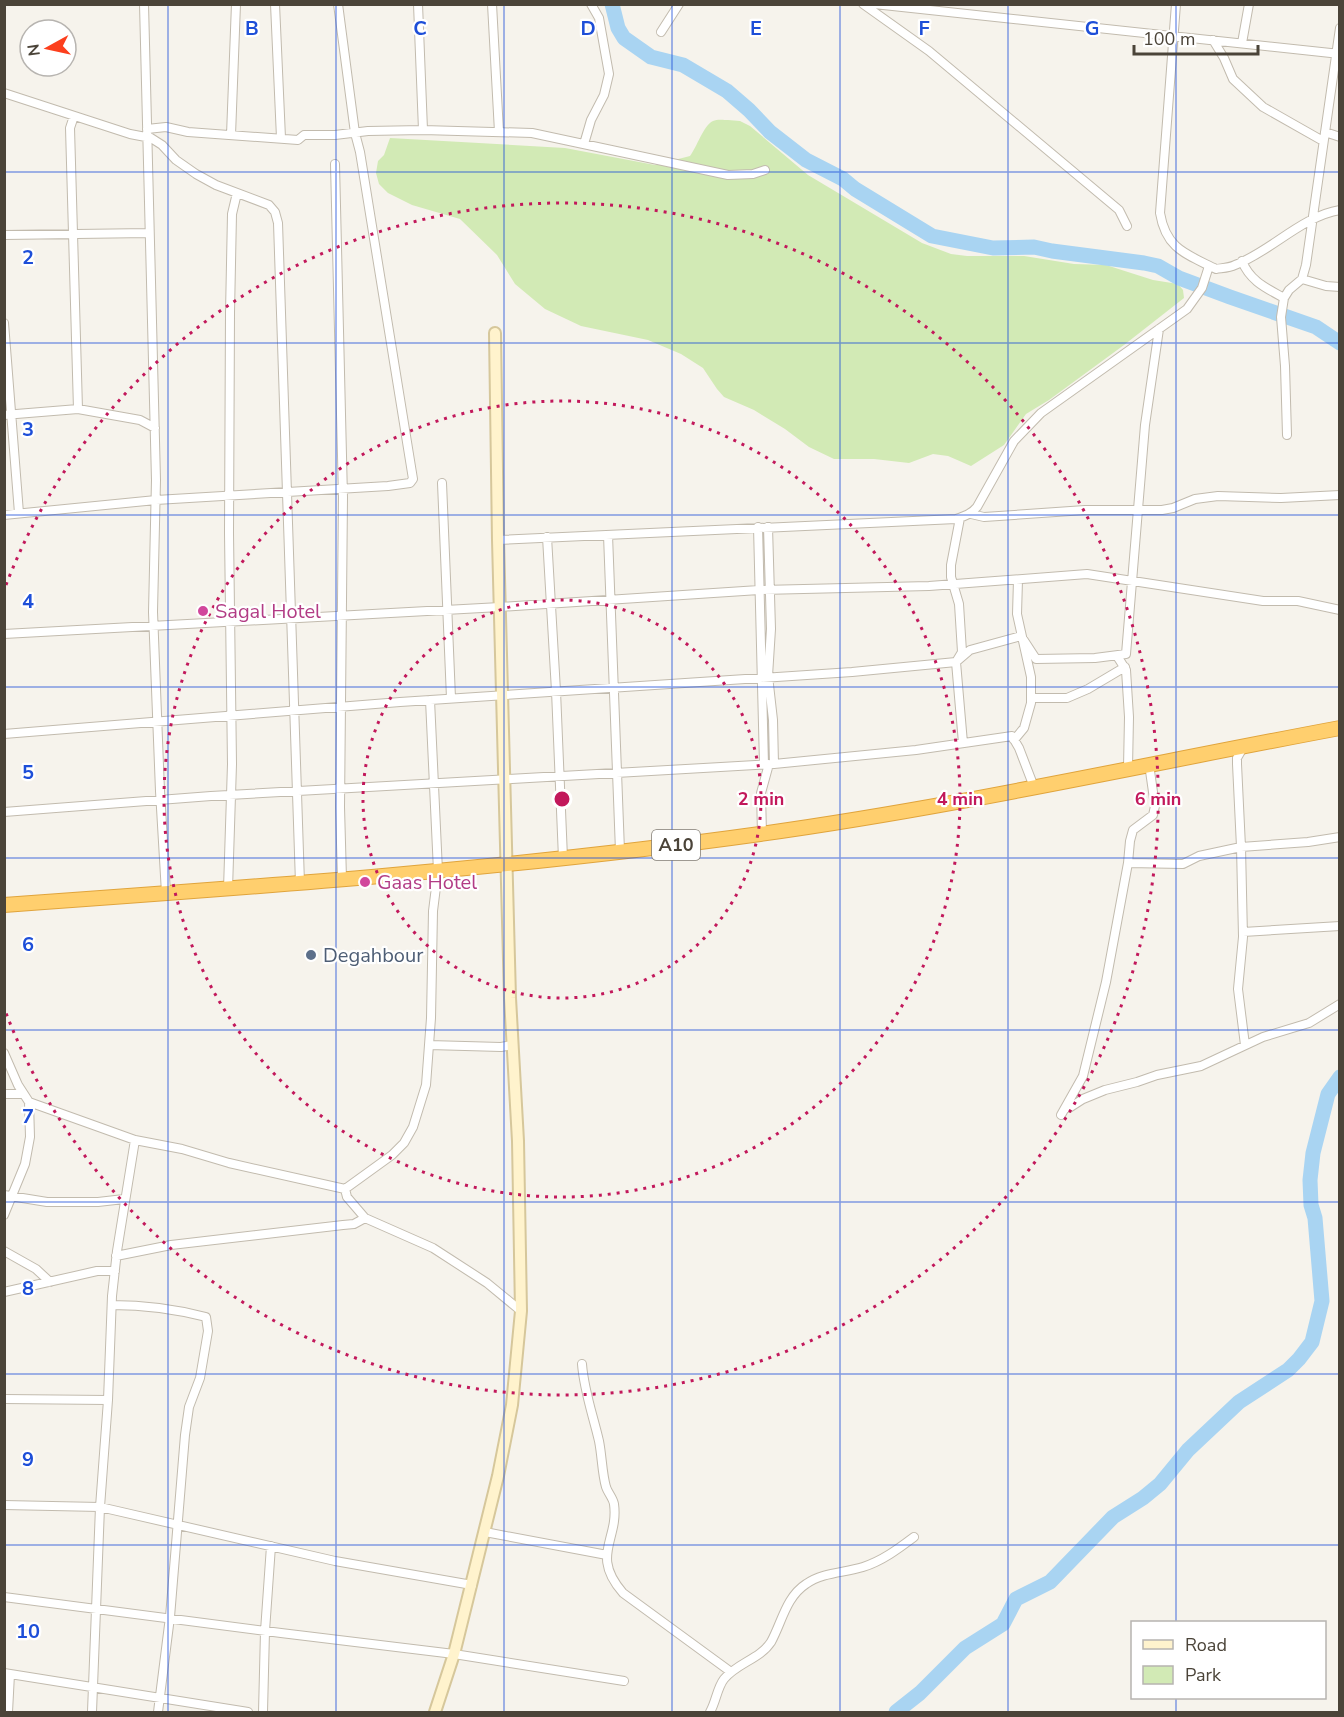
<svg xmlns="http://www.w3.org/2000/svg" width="1344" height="1717" font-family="'Nunito Sans',sans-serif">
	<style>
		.green { fill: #d2eab5 }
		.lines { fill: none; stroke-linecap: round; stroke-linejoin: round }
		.river { stroke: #a9d4f2; stroke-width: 15 }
		.street-casing { stroke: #c2bbae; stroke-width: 10 }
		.secondary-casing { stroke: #d6c79b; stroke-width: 14 }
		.highway-casing { stroke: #e0a43c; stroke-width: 16 }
		.street { stroke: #fff; stroke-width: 8 }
		.secondary { stroke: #fff3cd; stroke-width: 10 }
		.highway { stroke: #ffcf6e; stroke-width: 14 }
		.grid { fill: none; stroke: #1d4ed8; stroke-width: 1.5; stroke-opacity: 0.55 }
		.ring { fill: none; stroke: #c2185b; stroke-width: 3; stroke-dasharray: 3 6 }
		.hotel-dot { fill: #d1479c; stroke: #fff; stroke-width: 2 }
		.service-dot { fill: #5c6f8a; stroke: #fff; stroke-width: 2 }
		.labels { text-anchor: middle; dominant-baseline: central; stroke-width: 4.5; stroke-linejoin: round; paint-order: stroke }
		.shield { fill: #fff; stroke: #817c74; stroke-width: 1.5 }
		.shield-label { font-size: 18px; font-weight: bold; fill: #4b4439 }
		.hotel-label { font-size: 20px; fill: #b23c85; stroke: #fff; text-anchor: start }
		.service-label { font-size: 20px; fill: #4e5e75; stroke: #fff; text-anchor: start }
		.grid-label { font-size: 20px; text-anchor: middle; font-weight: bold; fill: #1d4ed8; stroke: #fff; stroke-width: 4.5; stroke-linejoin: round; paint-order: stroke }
		.centre { fill: #c2185b; stroke: #fff; stroke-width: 3 }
		.ring-label { font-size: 18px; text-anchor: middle; font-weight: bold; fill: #c2185b; stroke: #fff; stroke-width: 4.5; stroke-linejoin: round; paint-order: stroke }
	</style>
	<rect width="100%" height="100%" fill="#f6f3ec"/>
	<path class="green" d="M728,120L740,121L750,126L808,175L922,243L951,254L967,256H1024L1074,264L1106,265L1153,280L1178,284L1183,290L1184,298L1124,345L1049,400L1026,414L1004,445L971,466L948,456L933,454L909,463L874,459H834L809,447L785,429L754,410L724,397L717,389L703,368L681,354L648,340L581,326L545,309L515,284L497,255L460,219L412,205L388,193L379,184L376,173L378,161L384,155L390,138L565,148L655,165L690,156C697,147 703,126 713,121C717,119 724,120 728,120Z"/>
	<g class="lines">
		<path class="river" d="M612,4L618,28L624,38L651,57L683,65L727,91L749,110L770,132L806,160L843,179L855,189L932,236L993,248L1034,247L1052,251L1144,263L1158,266L1179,278L1230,297L1316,327L1340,343
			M896,1712L920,1693L965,1648L1003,1624L1016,1599L1050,1582L1113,1517L1143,1498L1160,1484L1188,1450L1239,1402L1288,1370L1299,1359L1312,1342L1322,1301L1315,1218L1311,1205L1310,1180L1313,1153L1328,1094L1340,1077"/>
		<defs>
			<path id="street" d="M144,4L156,480L153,612L160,791L166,893
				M275,4L281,138
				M418,4L423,130
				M492,4L499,132
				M863,4L929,51L1119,210L1127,226
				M874,4L1340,54
				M1176,4L1160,213C1166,249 1186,254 1216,269C1222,268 1229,268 1235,265C1270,252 1302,216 1340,210
				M661,32L679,4
				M1213,40L1224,58L1233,79L1263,107L1323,141
				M1242,43L1249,4
				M4,93L130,134L151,138L162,145L176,160L196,174L216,185L269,205L275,212L278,223L300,883
				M74,116L70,128L78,409
				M147,129L166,127L188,132L298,140L304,135H335L368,131L423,130L532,133L728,175L753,174L765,170
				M1325,132L1340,137
				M231,135L236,4
				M584,144L591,120L604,95L609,74L599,18L591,4
				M335,164L343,497L340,807L342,879
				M4,235L149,233
				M1242,261C1250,281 1266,288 1284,298
				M1302,279L1326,286L1340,287
				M4,323L19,513
				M4,415L78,409L140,420L155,428
				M1287,435L1285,366L1281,317L1284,298L1289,290L1302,279L1306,265L1340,28
				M442,483L451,698
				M971,514L984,517L1085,510H1162L1173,508L1195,499L1218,496L1281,498L1340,495
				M4,515L156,500L388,486L410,483L413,479L360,152L355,133L338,4
				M960,518L951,565V577L959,604L962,652L956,662L963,743
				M758,527L764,764
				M768,527L771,629L768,676L773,720L774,764
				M608,535L620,851
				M547,537L556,691L563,858
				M498,540L956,519C965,516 971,514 977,507L1014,441L1041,413L1187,309L1202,288L1209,266
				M4,634L500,607L759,590L929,586L1087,574L1263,601H1298L1340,610
				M1117,656L1126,670L1129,717L1128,768
				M1031,698H1067L1088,689L1125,667
				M4,734L400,702L852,672L956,662L970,650L1021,636L1036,659L1095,658L1126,654L1145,425L1159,329
				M1014,740L1024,728L1031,703V677L1017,614L1018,580
				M1244,746L1237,758V764L1241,847L1243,937L1238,989L1245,1045
				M4,812L211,796L774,764L916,750L1012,736L1019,748L1034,787
				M762,834L761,793L769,764
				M1128,863L1183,864L1199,856L1241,847L1308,842L1340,837
				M228,889L232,764L229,533L230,313L232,214L237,193
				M1243,932L1340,926
				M429,1045L501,1047L512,1045
				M4,1053L18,1085L29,1102L135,1140L182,1149L229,1163L345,1189
				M4,1094H23
				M1069,1108L1083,1099L1105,1090L1137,1082L1157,1075L1201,1066L1263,1037L1309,1023L1340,1004
				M1061,1115L1083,1076L1106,982L1128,863L1130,841L1133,830L1153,815L1155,806L1149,764
				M345,1189L392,1155L404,1143L413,1127L426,1085L431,1018L433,911L438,871L430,700
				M345,1189L347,1197L365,1218L433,1248L487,1283L521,1311
				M4,1195L47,1202H98L124,1199
				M4,1215L25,1164L30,1137L29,1102
				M4,1251L36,1269L50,1282
				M116,1256L171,1245L343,1225L354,1224L365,1218
				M4,1292L97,1271H115
				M112,1305C145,1305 175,1309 206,1317L208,1331L200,1378L189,1407L185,1435L170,1617L158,1712
				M582,1364C584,1391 593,1415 599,1441C602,1456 602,1473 606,1487C608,1493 613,1498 614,1504C619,1540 590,1555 623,1593L731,1672
				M4,1399L108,1400
				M4,1505L100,1507L335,1561L472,1585
				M485,1532L607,1555
				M4,1597L281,1633L454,1654L624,1681
				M4,1673L248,1712
				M8,1712L10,1674
				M92,1712L100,1507L108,1400L112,1296L117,1251L135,1140
				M263,1712L265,1631L271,1546
				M710,1712C716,1702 717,1688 724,1679C737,1663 760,1659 771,1642C782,1622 786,1597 806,1584C823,1572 844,1573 863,1567C882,1561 898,1549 914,1537"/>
			<path id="secondary" d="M435,1712L454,1654L498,1476L512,1405L521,1311L518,1141L510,998L498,540L495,333"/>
			<path id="highway" d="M4,905C257,887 509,869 760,834C954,807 1147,764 1340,728"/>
		</defs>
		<use href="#street" class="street-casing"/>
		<use href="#secondary" class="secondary-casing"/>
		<use href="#highway" class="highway-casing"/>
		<use href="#street" class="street"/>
		<use href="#secondary" class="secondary"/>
		<use href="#highway" class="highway"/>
	</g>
	<path class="grid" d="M168,4V1712M336,4V1712M504,4V1712M672,4V1712M840,4V1712M1008,4V1712M1176,4V1622M4,172H1340M4,343H1340M4,515H1340M4,687H1340M4,858H1340M4,1030H1340M4,1202H1340M4,1374H1340M4,1545H1340M1176,1698V1712"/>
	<g class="ring">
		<circle cx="562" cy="799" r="199"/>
		<circle cx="562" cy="799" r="398"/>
		<path d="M6 585A596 596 0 1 1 6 1013"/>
	</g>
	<g class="hotel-dot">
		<circle cx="203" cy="611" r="6"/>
		<circle cx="365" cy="882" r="6"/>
	</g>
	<circle class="service-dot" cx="311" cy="955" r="6"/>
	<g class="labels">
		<rect class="shield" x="652" y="830" width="48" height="30" rx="4.5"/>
		<g class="shield-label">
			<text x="676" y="845">A10</text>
		</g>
		<g class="hotel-label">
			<text x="215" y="611">Sagal Hotel</text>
			<text x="377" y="882">Gaas Hotel</text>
		</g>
		<g class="service-label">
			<text x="323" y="955">Degahbour</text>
		</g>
	</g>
	<g class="grid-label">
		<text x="252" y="35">B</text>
		<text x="420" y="35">C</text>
		<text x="588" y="35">D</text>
		<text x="756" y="35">E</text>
		<text x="924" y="35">F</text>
		<text x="1092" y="35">G</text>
		<text x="28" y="264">2</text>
		<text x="28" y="436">3</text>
		<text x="28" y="608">4</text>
		<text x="28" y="779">5</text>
		<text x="28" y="951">6</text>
		<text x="28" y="1123">7</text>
		<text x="28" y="1295">8</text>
		<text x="28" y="1466">9</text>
		<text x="28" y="1638">10</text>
	</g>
	<circle cx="562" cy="799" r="9" class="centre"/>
	<g class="ring-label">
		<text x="761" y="805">2 min</text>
		<text x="960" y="805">4 min</text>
		<text x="1158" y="805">6 min</text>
	</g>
	<rect width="1344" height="1717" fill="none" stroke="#4b4439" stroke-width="12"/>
	<rect x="1131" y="1621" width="195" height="78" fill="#ffffff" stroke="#b7b4b0" stroke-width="1.5"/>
	<rect x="1143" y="1640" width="30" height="9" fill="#fff3cd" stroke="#b7b4b0" stroke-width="1.5"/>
	<text x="1185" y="1651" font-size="18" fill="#4b4439">Road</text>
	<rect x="1143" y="1666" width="30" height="18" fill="#d2eab5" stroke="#b7b4b0" stroke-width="1.5"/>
	<text x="1185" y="1681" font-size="18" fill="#4b4439">Park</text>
	<g transform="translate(48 48) rotate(262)"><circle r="28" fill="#ffffff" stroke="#b7b4b0" stroke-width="1.5"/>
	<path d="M0-4.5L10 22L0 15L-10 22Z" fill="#fc3f1d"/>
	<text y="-9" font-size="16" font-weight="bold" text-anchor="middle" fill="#4b4439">N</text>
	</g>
	<path d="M1134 45v9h124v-9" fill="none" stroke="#4b4439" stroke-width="3"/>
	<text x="1143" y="45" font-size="18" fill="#4b4439" stroke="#ffffff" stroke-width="4.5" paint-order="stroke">100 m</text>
</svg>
